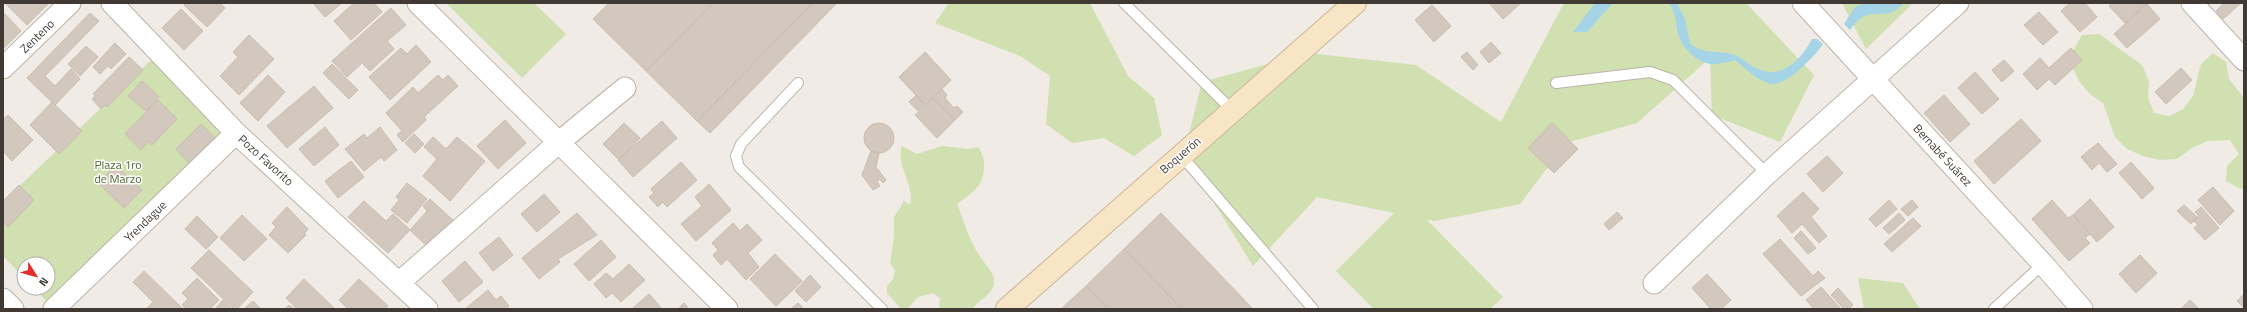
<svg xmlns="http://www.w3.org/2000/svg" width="2247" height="312" font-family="'Titillium Web',sans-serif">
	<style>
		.green { fill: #d0e0b0 }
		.water { fill: #a5d4e7 }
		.building { fill: #d3c8bd; stroke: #cabcae }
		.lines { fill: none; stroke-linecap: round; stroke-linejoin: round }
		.lane-casing { stroke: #bdb4aa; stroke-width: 12 }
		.street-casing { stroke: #bdb4aa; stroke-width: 23 }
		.secondary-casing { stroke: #cbb797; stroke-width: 24 }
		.lane { stroke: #fff; stroke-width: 10 }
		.street { stroke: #fff; stroke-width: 21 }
		.secondary { stroke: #f8e5c5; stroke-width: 22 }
		.labels { text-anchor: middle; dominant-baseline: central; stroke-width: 3; stroke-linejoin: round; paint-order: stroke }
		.street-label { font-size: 12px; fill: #413a34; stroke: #fff }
		.park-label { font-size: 12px; fill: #4d6c2f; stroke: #fff }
	</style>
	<rect width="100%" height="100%" fill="#f0ebe4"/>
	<path class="green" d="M446,3H534L566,34L522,78Z
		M949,3H1090L1128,76L1154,98L1162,135L1134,156L1104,138L1072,143L1046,124L1050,76L1020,56L935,23Z
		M1564,3H1746L1814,75L1780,142L1712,115L1710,58L1637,123L1566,143L1520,204L1435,221L1427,220L1503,297L1490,309H1374L1336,271L1394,213L1317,197L1253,266L1184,154L1202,82L1308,53L1416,65L1501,122Z
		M1842,3H1913L1866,49Z
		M2099,34L2142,65L2149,81L2148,98L2154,113L2169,116L2183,109L2193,96L2201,64L2213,53L2226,62L2229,79L2244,98V188L2241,189L2226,181L2227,166L2239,154L2230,140L2207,141L2192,148L2177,159L2160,160L2143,156L2127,149L2115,137L2103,103L2090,94L2079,81L2071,64L2074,49L2082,35Z
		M154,57L232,139L54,309L34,288H48V264H24V278L3,256V202Z
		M902,146L917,154L942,146L969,149L978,147C986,157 986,174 979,185C974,193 964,198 957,204C964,221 969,240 979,255C984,264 996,273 994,284C991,297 978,299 973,309H939L940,298L933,293L918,297L907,309H901L887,293V286L893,279L895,271L890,263L894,236V217L903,203V200L910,205C915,184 895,165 902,146Z
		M1858,278L1903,283L1920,309H1864Z"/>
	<path class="water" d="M1595,3H1613L1587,32H1573Z
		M1669,3H1677L1685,19L1690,44C1707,56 1720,49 1737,56C1744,59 1749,65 1756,68C1781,81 1801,60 1812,39H1817L1823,44C1815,56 1788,85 1772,84C1759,82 1745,68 1735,60C1728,62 1717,65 1710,64C1698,62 1684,50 1680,39C1674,25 1679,18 1669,3Z
		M1864,3H1904C1884,26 1870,0 1850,30L1844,24L1855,7Z"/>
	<path class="building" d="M5,3H49L27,25Z
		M187,3H220L225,8L207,27L184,5Z
		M313,3H342L325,17Z
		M354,3H374L382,12L351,40L334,21Z
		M609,3H713L646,71L593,19Z
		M713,3H813L697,121L646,71Z
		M813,3H837L710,133L697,121Z
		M1489,3H1521L1503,19Z
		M2070,3H2085L2097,17L2080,32L2061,11Z
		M2112,3H2147L2125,23L2109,6Z
		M2224,3H2241L2223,19L2216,11Z
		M2147,4L2160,19L2127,48L2114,34Z
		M1432,5L1451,26L1434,42L1415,20Z
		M391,8L406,25L387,41L394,49L370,71L362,63L347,77L332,61Z
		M181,9L203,31L184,50L162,28Z
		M3,12L21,31L4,48L3,46Z
		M2039,12L2058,32L2043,45L2024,25Z
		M90,13L99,21L45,76L55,86L71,69L80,79L55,105L27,78Z
		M249,35L274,59L239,95L220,76L238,57L233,52Z
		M1491,42L1501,53L1489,63L1480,52Z
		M115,43L126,54L111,69L108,66L100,74L93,67Z
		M416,45L431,62L390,100L369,77L401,48L407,54Z
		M86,46L98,57L80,76L68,64Z
		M2071,48L2082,60L2055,85L2049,79L2037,90L2023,74L2040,58L2049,68Z
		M925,52L951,80L925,105L899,77Z
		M1467,52L1478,65L1473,70L1461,57Z
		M129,57L143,70L107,107L105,105L101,109L92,99L95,96L93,94Z
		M2004,60L2014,71L2002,82L1992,70Z
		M332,64L358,90L349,99L323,73Z
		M2181,68L2192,80L2166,104L2155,92Z
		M1975,72L1999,99L1982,114L1958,88Z
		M268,75L285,92L258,121L240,103Z
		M438,75L443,80L448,75L458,86L424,117L426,120L403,142L397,135L402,131L386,113L413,87L418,93Z
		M142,81L159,97L146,111L128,96Z
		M314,86L333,108L287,148L267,126Z
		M942,89L947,95L945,98L954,108L957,106L963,112L955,120L933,98Z
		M916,95L925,105L933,98L955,120L937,138L915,115L919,112L909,102Z
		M1944,95L1970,124L1950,142L1924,113Z
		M158,100L177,119L152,145L149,141L141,150L125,134Z
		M52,102L82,131L59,154L30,125Z
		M8,115L33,140L12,161L3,151V120Z
		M2021,119L2041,141L1994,184L1974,161Z
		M505,120L526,143L498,169L477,146Z
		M662,121L677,138L633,177L618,160Z
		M624,123L640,138L619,160L603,144Z
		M1552,123L1578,149L1554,173L1528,148Z
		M864 138a15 15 0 1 1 30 0a15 15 0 1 1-30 0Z
		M201,124L218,141L193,167L176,149Z
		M325,127L339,145L314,166L299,149Z
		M380,127L397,150L384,161L381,157L364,171L345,149L364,134L367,138Z
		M414,134L424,144L415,153L405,143Z
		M433,137L446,149L457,137L485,161L450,201L423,176L437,159L424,147Z
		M2098,143L2117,164L2107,172L2099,163L2092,170L2081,157Z
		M871,151L879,153L876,167L886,180L883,183L880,179L877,182L880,186L873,190L862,175Z
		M1827,156L1843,173L1823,192L1807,174Z
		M351,161L364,177L338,198L325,181Z
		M681,162L697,180L667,207L663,202L658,207L649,197L654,193L651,189Z
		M2131,162L2154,188L2142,199L2119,173Z
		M116,165L142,190L124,208L98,183Z
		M407,183L427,199L407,223L391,210L399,200L396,197Z
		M709,184L731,210L696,241L681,224L702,206L695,197Z
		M19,185L34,200L8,227L3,222V201Z
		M2213,187L2234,211L2220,225L2198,200Z
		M1803,192L1819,209L1811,217L1827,236L1819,243L1802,224L1792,233L1777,216Z
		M544,194L560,212L537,232L521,214Z
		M430,199L455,222L430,249L410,230L427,211L423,206Z
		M2090,199L2114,227L2097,242L2073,215Z
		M1889,200L1897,209L1876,227L1869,219Z
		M1912,200L1918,207L1908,216L1901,209Z
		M2052,200L2068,218L2073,215L2090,234L2085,238L2090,243L2069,261L2032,219Z
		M364,201L386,221L393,214L410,230L388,253L348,217Z
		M2184,205L2197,217L2191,224L2177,211Z
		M287,207L308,229L304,234L306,235L288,253L269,235L276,227L272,223Z
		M2201,207L2219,228L2205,240L2194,228L2198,225L2194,221L2199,216L2195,212Z
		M1617,212L1623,218L1609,230L1604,224Z
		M577,213L597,235L558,259L560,262L539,279L522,258Z
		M1161,213L1253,309H1182L1124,249Z
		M1899,213L1905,220L1889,234L1883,228Z
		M242,215L267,239L244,261L220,238Z
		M197,216L218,237L206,249L185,229Z
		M1913,218L1921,226L1892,252L1884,244Z
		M733,223L740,231L747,224L762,240L748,253L759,267L746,280L727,259L721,265L713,255L718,250L712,243Z
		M1801,231L1816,248L1808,254L1794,238Z
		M499,237L513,255L493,271L479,253Z
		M1780,239L1813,276L1818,271L1825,278L1801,296L1763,254Z
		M601,240L616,257L589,281L574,264Z
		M1124,249L1182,309H1108L1086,286Z
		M209,250L253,292L237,309H234L191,268Z
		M775,254L802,281L776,306L750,279Z
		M2140,255L2157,273L2136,293L2119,274Z
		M465,261L483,282L459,302L442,281Z
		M629,264L645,280L621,302L612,293L606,298L594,284L606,273L613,279Z
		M144,271L182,308L181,309H146L153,302L133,282Z
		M1707,274L1731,300L1721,309H1711L1692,288Z
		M810,275L821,287L806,302L795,291Z
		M197,278L219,300L210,309H186L182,305L188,299L182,293Z
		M304,279L335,309H297L286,298Z
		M359,279L388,306L385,309H348L339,300Z
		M1086,286L1108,309H1061Z
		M1821,287L1841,309H1814L1806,300Z
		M1838,288L1853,305L1849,309H1844L1831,295Z
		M488,290L496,300L501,296L509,306L505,309H465Z
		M649,294L662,309H632Z
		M2244,294V308L2237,301Z
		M223,300L232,309H215Z
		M2190,300L2199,309H2181Z
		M253,301L261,309H244Z
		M684,303L689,309H678Z
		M798,303L804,309H791Z
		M289,305L294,309H285Z"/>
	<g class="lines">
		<defs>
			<path id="lane" d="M1124,3L1232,110
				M798,83L741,144L736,156L739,167L882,309
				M1556,83L1650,72L1673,80L1767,174
				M1181,155L1313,309
				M1994,309L2043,264"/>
			<path id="street" d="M112,3L236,133L427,309
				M418,3L727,309
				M1803,3L2043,264L2082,309
				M2192,3L2244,60
				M3,68L70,3
				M400,282L558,143L625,88
				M1654,283L1767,174L1958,3
				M3,299L13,309
				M54,309L236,133"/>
			<path id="secondary" d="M1007,309L1355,3"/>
		</defs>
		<use href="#lane" class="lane-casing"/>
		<use href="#street" class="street-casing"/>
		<use href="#secondary" class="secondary-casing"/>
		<use href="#lane" class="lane"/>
		<use href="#street" class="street"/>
		<use href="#secondary" class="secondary"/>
	</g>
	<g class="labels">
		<g class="street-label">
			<text transform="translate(37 36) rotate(-44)">Zenteno</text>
			<text transform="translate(1180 155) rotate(-41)">Boquerón</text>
			<text transform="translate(1943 155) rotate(47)">Bernabé Suárez</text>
			<text transform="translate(266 160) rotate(42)">Pozo Favorito</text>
			<text transform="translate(145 221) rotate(-44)">Yrendague</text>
		</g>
		<g class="park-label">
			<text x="118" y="164">Plaza 1ro<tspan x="118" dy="14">de Marzo</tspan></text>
		</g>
	</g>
	<rect width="2247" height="312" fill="none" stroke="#413a34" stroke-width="8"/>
	<g transform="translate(36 276) rotate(127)"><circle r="19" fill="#ffffff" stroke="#b3b0ae"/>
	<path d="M0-3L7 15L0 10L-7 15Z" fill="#e22d28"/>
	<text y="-6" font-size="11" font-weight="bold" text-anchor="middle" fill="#413a34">N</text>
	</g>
</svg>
